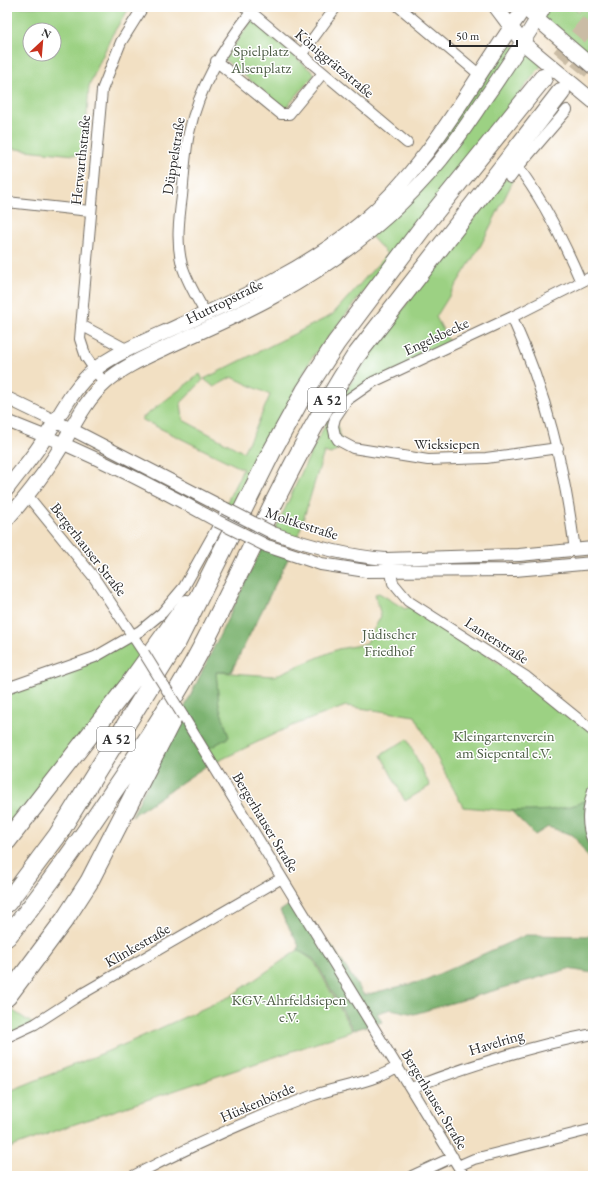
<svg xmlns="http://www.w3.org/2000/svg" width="600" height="1183" font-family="'EB Garamond',serif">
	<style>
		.green { fill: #9cd183; stroke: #647e57; fill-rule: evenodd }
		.forest { fill: #7db371; stroke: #546f4e }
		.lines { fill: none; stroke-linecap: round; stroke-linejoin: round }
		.motorway-tunnel { stroke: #cabca5; stroke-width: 18; stroke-dasharray: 18 9; stroke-linecap: butt }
		.minor-casing { stroke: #716a60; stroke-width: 12 }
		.tertiary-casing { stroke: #716a60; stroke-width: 14 }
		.secondary-casing { stroke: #716a60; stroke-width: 16 }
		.motorway-casing { stroke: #716a60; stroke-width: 20 }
		.minor { stroke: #fff; stroke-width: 10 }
		.tertiary { stroke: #fff; stroke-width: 12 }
		.secondary { stroke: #fff; stroke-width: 14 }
		.motorway { stroke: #fff; stroke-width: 18 }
		.minor-bridge-casing { stroke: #716a60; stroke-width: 12; stroke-linecap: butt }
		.tertiary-bridge-casing { stroke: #716a60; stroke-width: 14; stroke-linecap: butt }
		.minor-bridge { stroke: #fff; stroke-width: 10 }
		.tertiary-bridge { stroke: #fff; stroke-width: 12 }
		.labels { text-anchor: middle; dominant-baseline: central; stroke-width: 3; stroke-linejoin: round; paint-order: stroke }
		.shield { fill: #fff; stroke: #6b6b6b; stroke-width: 1 }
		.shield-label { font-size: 14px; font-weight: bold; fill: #2b2b2b }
		.park-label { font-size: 15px; fill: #4d5d45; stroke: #fff }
		.street-label { font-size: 15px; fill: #2b2b2b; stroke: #fff }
	</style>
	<rect width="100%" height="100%" fill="#fff"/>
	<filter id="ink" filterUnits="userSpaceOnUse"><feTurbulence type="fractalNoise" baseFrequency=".025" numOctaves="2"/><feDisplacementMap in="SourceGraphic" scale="8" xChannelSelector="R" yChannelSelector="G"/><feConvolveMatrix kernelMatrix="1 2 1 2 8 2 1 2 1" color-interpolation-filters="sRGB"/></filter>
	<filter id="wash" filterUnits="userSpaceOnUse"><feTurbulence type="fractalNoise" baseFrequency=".012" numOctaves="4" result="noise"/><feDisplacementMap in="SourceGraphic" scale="16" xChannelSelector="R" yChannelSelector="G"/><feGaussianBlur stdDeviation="0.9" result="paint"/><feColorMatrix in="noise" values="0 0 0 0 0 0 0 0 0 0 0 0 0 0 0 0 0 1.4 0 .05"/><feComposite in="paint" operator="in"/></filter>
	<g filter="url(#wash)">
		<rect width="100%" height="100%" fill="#f2e0c3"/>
		<path class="green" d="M7,7H130L112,35L89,86L84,156L7,148ZM30,30H54V54H30Z
			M544,7H572L579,12L582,7H593V64L538,19Z
			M252,20L315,74L285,109L224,59Z
			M505,38L518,50L523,44L544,62L311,359L234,512L224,508L243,469L141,419L200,374L203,380L181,403L183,420L243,452L255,430L270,395L232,377L214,387L204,379L332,315L387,254L368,233L384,202Z
			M505,179L513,181L481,245L436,317L451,345L373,381L335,418L343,445L331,454L324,452L297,540L274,532C293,493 309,452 331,415C381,331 445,255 505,179Z
			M379,593L405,609L411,606L454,631L593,731V789L591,798C551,819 506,810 463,807L415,716L346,706L289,727L216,762L208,749L229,737L219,706L216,672L274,676L338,649L366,644L381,616L375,594Z
			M133,636L147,658L7,838V693Z
			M407,739L430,786L405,801L381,755Z
			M298,950L314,961L352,1031L72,1125L7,1149V1092L123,1045L231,996Z
			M9,1008L33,1024L7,1035V1010Z"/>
		<path class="forest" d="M262,548L289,557L231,672H216L219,706L229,737L206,750L212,762L132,816Z
			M593,790V864L573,835L548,827L535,835L511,811C540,811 564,812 591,798Z
			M295,901L325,949L331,945L364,995L423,981L526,935L593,936V973L568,969L414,1014L391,1009L377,1013L382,1022L353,1030L315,960L298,950L299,946L280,911Z"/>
	</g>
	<g filter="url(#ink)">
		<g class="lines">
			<path class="motorway-tunnel" d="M543,78L593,19
				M561,92L593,53"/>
			<defs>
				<path id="minor" d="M245,7L407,143
					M399,7L480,75
					M301,55L336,7
					M216,61L281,114H289L323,73
					M567,110L518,167C545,203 564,242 581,282
					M510,178L518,167
					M7,202L90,211
					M206,314C197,298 187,282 182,265C176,242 179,219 182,196C184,175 185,153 189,133C199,87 223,48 251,12
					M512,317C547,395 564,466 575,550
					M81,325L128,350
					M104,383L86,357L80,339L102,90L121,42L143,7
					M558,448L486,458L428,460L353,448L338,440L335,435L333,426L335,418L347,400L373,382L512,317L593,276
					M27,495L93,576L144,653
					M391,572L393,583L408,601L525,676L593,731
					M7,688L95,657L140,631L162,613L184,587L227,510
					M183,716L464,1176
					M593,790C588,808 585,824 593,841
					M7,1037L35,1024L80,995L282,878
					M411,1088C471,1065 530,1046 593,1034
					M458,1166L474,1159L593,1129
					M133,1176C191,1146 250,1119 311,1096C339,1086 373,1083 398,1066
					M412,1176L453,1157"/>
				<path id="tertiary" d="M7,398L71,429L224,508
					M7,421C26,429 45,436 64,444C116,467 167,493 217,521
					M273,533C310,546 347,556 386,559L519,555L593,548
					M267,546L321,564L366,571L515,570L593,563"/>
				<path id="secondary" d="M496,7L523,43L593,101
					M531,14L593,67
					M7,489C20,471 35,455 46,436C61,414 72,389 93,371C115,352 156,337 183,324C245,296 307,268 360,224C431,164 472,81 525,7
					M7,519C25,499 41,478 56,455C71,432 83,402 105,383C122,367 146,357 167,347C203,330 240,315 274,296C343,258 406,207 453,144C466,127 478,108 490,91C509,63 528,36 544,7"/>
				<path id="motorway" d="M7,841L128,686L187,604
					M7,903L57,836L177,642L272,451L305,391L336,343L426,223L543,78
					M7,937C49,886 86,832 123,777C150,736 178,693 201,649C252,551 295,450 355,357L561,92
					M7,997L65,919L89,882L175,714"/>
			</defs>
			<use href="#minor" class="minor-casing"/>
			<use href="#tertiary" class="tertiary-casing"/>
			<use href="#secondary" class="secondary-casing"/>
			<use href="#motorway" class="motorway-casing"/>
			<use href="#minor" class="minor"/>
			<use href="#tertiary" class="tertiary"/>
			<use href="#secondary" class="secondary"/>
			<use href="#motorway" class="motorway"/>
			<defs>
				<path id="minor-bridge" d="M144,653L183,716"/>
				<path id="tertiary-bridge" d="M224,508L273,533
					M217,521L267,546"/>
			</defs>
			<use href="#minor-bridge" class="minor-bridge-casing"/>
			<use href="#tertiary-bridge" class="tertiary-bridge-casing"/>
			<use href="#minor-bridge" class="minor-bridge"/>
			<use href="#tertiary-bridge" class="tertiary-bridge"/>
		</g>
	</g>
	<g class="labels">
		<g class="shield">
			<rect x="308" y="388" width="38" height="24" rx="3"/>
			<rect x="97" y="727" width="38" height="24" rx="3"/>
		</g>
		<g class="shield-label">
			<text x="327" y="400">A 52</text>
			<text x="116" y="739">A 52</text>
		</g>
		<g class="park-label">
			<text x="261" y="50">Spielplatz<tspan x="261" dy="17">Alsenplatz</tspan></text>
			<text x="389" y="633">Jüdischer<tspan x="389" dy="17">Friedhof</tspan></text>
			<text x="504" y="735">Kleingartenverein<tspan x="504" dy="17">am Siepental e.V.</tspan></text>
			<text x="289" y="999">KGV-Ahrfeldsiepen<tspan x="289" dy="17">e.V.</tspan></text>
		</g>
		<g class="street-label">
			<text transform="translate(335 63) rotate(40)">Königgrätzstraße</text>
			<text transform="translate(173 156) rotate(-81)">Düppelstraße</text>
			<text transform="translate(80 160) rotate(-84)">Herwarthstraße</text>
			<text transform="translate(224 301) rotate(-26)">Huttropstraße</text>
			<text transform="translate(436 336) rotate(-25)">Engelsbecke</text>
			<text x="447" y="443">Wieksiepen</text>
			<text transform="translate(302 523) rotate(18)">Moltkestraße</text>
			<text transform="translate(89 549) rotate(52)">Bergerhauser Straße</text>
			<text transform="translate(497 640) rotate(33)">Lanterstraße</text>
			<text transform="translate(266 822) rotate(59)">Bergerhauser Straße</text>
			<text transform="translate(137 945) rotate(-30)">Klinkestraße</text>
			<text transform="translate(496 1042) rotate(-17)">Havelring</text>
			<text transform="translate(435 1099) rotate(59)">Bergerhauser Straße</text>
			<text transform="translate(257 1102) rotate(-23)">Hüskenbörde</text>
		</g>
	</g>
	<rect width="600" height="1183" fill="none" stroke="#fff" stroke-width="24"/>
	<g transform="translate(42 42) rotate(26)"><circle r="19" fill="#ffffff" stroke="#aaaaaa"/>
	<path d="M0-3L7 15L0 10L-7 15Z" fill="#c8321e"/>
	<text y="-6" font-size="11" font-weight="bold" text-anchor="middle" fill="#2b2b2b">N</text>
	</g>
	<path d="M450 40v6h67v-6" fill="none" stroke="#2b2b2b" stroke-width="2"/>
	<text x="456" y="40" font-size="12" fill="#2b2b2b" stroke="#ffffff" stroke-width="3" paint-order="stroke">50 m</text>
</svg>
